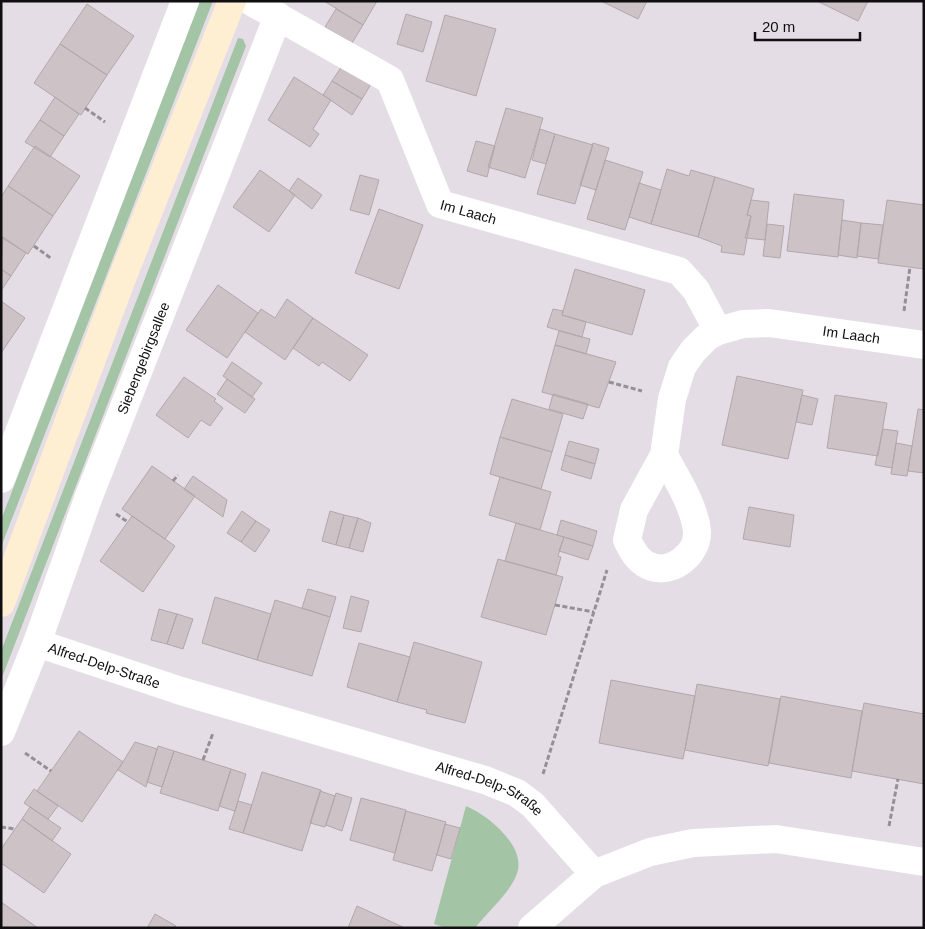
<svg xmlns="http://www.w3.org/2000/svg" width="925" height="929" font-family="Arial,sans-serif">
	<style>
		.green { fill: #a3c5a5 }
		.building { fill: #cdc2c5; stroke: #b2a7aa }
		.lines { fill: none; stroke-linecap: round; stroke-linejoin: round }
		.path { stroke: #959096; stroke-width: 3; stroke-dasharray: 5 2.5; stroke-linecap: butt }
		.street { stroke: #fff; stroke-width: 28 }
		.secondary { stroke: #feeed2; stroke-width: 28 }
		.labels { text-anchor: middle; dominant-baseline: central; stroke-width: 4; stroke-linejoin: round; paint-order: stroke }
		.street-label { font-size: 14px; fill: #100e11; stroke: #e4dde5 }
	</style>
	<rect width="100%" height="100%" fill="#e4dde5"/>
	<path class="green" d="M200,1H213L1,547V520Z
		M238,38L243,39L246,46L1,680V651Z
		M466,806C488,815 529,848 516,876C508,895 488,911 475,928H446L434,924Z"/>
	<path class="building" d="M324,1H377L363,25Z
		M601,1H647L638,19Z
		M817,1H868L858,21Z
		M87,4L134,36L107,75L60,44Z
		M336,9L363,25L352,43L325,27Z
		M406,14L432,22L423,52L397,44Z
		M445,15L496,29L476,96L426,81Z
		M60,44L107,75L81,115L34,83Z
		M342,66L371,84L362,99L332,81Z
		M294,77L331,100L313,129L319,134L310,147L268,120Z
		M332,81L362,99L352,115L323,95Z
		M55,97L79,114L64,136L40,120Z
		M506,108L543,118L525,178L488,167Z
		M40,120L64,136L50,157L25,142Z
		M540,129L555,134L546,164L532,160Z
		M555,134L593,145L575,204L537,194Z
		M476,141L495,146L487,177L467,171Z
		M593,143L609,148L596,190L580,185Z
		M35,146L80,176L53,216L8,186Z
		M605,160L643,172L625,230L587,219Z
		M667,169L689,176L691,170L715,177L698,237L651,224Z
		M260,170L295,195L269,232L233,207Z
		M360,175L379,180L369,215L350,210Z
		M715,177L754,189L747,215L751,216L744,255L721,252L722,246L698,237Z
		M298,178L322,195L312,209L289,191Z
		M639,183L661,190L651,224L629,217Z
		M8,186L53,216L28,254L1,237V197Z
		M794,194L844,200L838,257L787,251Z
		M751,200L769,202L765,240L745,238L751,216L747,215Z
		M887,200L924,205V269L878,263Z
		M379,209L423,225L399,289L355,273Z
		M842,220L861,223L857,258L838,255Z
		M861,223L883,225L878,259L857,256Z
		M767,224L784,226L780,258L763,256Z
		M3,237L26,253L11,276L1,269Z
		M1,269L11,276L1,291Z
		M575,269L645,290L632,335L562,315Z
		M218,285L258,313L227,358L186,330Z
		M287,299L313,318L285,360L245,332L261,309L275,318Z
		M1,301L25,318L1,353Z
		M553,309L563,311L562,315L586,322L582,337L547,327Z
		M313,318L368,355L350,381L322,362L319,366L293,348Z
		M559,331L590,339L586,354L555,345Z
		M555,345L616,362L599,408L542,392Z
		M232,362L262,383L252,397L223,376Z
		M737,376L803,390L788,459L722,445Z
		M184,377L216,399L214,401L223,408L210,426L201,420L188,438L156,415Z
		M227,379L255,399L245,413L217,394Z
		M553,394L588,404L583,419L549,409Z
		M802,395L818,399L812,425L796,422Z
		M835,395L887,403L878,456L827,448Z
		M512,399L563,414L552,452L500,437Z
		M918,409L924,410V473L908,471Z
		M883,429L898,431L892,468L875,465Z
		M500,437L552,452L541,489L490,474Z
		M569,441L599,449L595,464L565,455Z
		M896,443L912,446L907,476L891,474Z
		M565,455L595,464L591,479L561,470Z
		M152,466L195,496L165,539L122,509Z
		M193,476L227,500L223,517L184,489Z
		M500,477L551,492L540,530L489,515Z
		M749,507L794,515L790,547L743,539Z
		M242,511L256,521L241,542L227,533Z
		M330,511L344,515L336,545L322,541Z
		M344,515L358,518L349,548L336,545Z
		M132,516L175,546L143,592L100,561Z
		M358,518L371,523L363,552L349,548Z
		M561,520L597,531L593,546L557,535Z
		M256,521L270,530L255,552L241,542Z
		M516,523L564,537L558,556L561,557L556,575L505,561Z
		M564,537L593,546L588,560L559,551Z
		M498,559L563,577L546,635L481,617Z
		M308,589L336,597L330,617L302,608Z
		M351,596L369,601L361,632L343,628Z
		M215,597L271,614L257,660L202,643Z
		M275,600L330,617L312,676L257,660Z
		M159,609L177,614L167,644L151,640Z
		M177,614L193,619L183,649L167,644Z
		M414,642L482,662L465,723L426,713L427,710L397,702Z
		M359,643L410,657L397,702L347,687Z
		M611,680L695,696L683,759L599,743Z
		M697,684L780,699L768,766L685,750Z
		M781,696L862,711L851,778L769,763Z
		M864,703L924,714V784L852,771Z
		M79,731L123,762L82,822L37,791Z
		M135,742L157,749L146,787L118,770Z
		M158,746L174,751L162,787L147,782Z
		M174,751L231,769L218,811L160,793Z
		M231,769L246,774L235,811L219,806Z
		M262,772L321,790L302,851L243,833Z
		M34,789L58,806L48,819L24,803Z
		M320,791L335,796L325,827L310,823Z
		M336,793L352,798L342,831L326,825Z
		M361,798L406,810L395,853L350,840Z
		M238,801L252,805L243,833L229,829Z
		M30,807L61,828L52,841L22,819Z
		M406,811L446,822L432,871L393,860Z
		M22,819L71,854L44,893L1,863V849Z
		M445,824L460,828L451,859L437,855Z
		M1,902L38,928H1Z
		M357,906L405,928H348Z
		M155,914L176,926L175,928H147Z"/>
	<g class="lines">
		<path class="path" d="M85,108L105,122
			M34,246L52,259
			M904,311L910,267
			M609,382L642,391
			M173,481L178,475
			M116,514L128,522
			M555,605L594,612
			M25,753L51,771
			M203,760L213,733
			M543,774L607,570
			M889,826L898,779
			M1,827L15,829"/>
		<g class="street">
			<path id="s1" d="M250,1L390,80L440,204L679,271L696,290L718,331"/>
			<path id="s2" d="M664,455C676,478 695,506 697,532C698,553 673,574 652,567C639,563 633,552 627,540L634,510L664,455L672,399L682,367L693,351L707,337L718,331L743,324L769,323L924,345"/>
			<path d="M1,479L185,1"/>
			<path id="s3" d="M37,643L181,691L485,780L517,793L533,805L594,874"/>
			<path id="s4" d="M1,732L37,643L89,496L278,16"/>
			<path d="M532,928L594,874L650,852L693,843L776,839L924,862"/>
		</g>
		<path class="secondary" d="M1,603L121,281L232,1"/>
	</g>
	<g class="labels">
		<g class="street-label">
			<text stroke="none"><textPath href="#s1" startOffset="324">Im Laach</textPath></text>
			<text stroke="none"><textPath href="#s2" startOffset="558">Im Laach</textPath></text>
			<text stroke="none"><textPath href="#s4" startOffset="400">Siebengebirgsallee</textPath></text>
			<text stroke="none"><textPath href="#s3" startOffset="71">Alfred-Delp-Straße</textPath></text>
			<text stroke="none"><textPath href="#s3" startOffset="476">Alfred-Delp-Straße</textPath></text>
		</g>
	</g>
	<rect width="925" height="929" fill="none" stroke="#100e11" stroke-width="5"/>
	<path d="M755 32v8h105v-8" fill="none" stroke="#100e11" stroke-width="2.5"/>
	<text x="762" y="32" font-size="15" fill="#100e11" stroke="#e4dde5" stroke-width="4" paint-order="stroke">20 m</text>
</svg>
